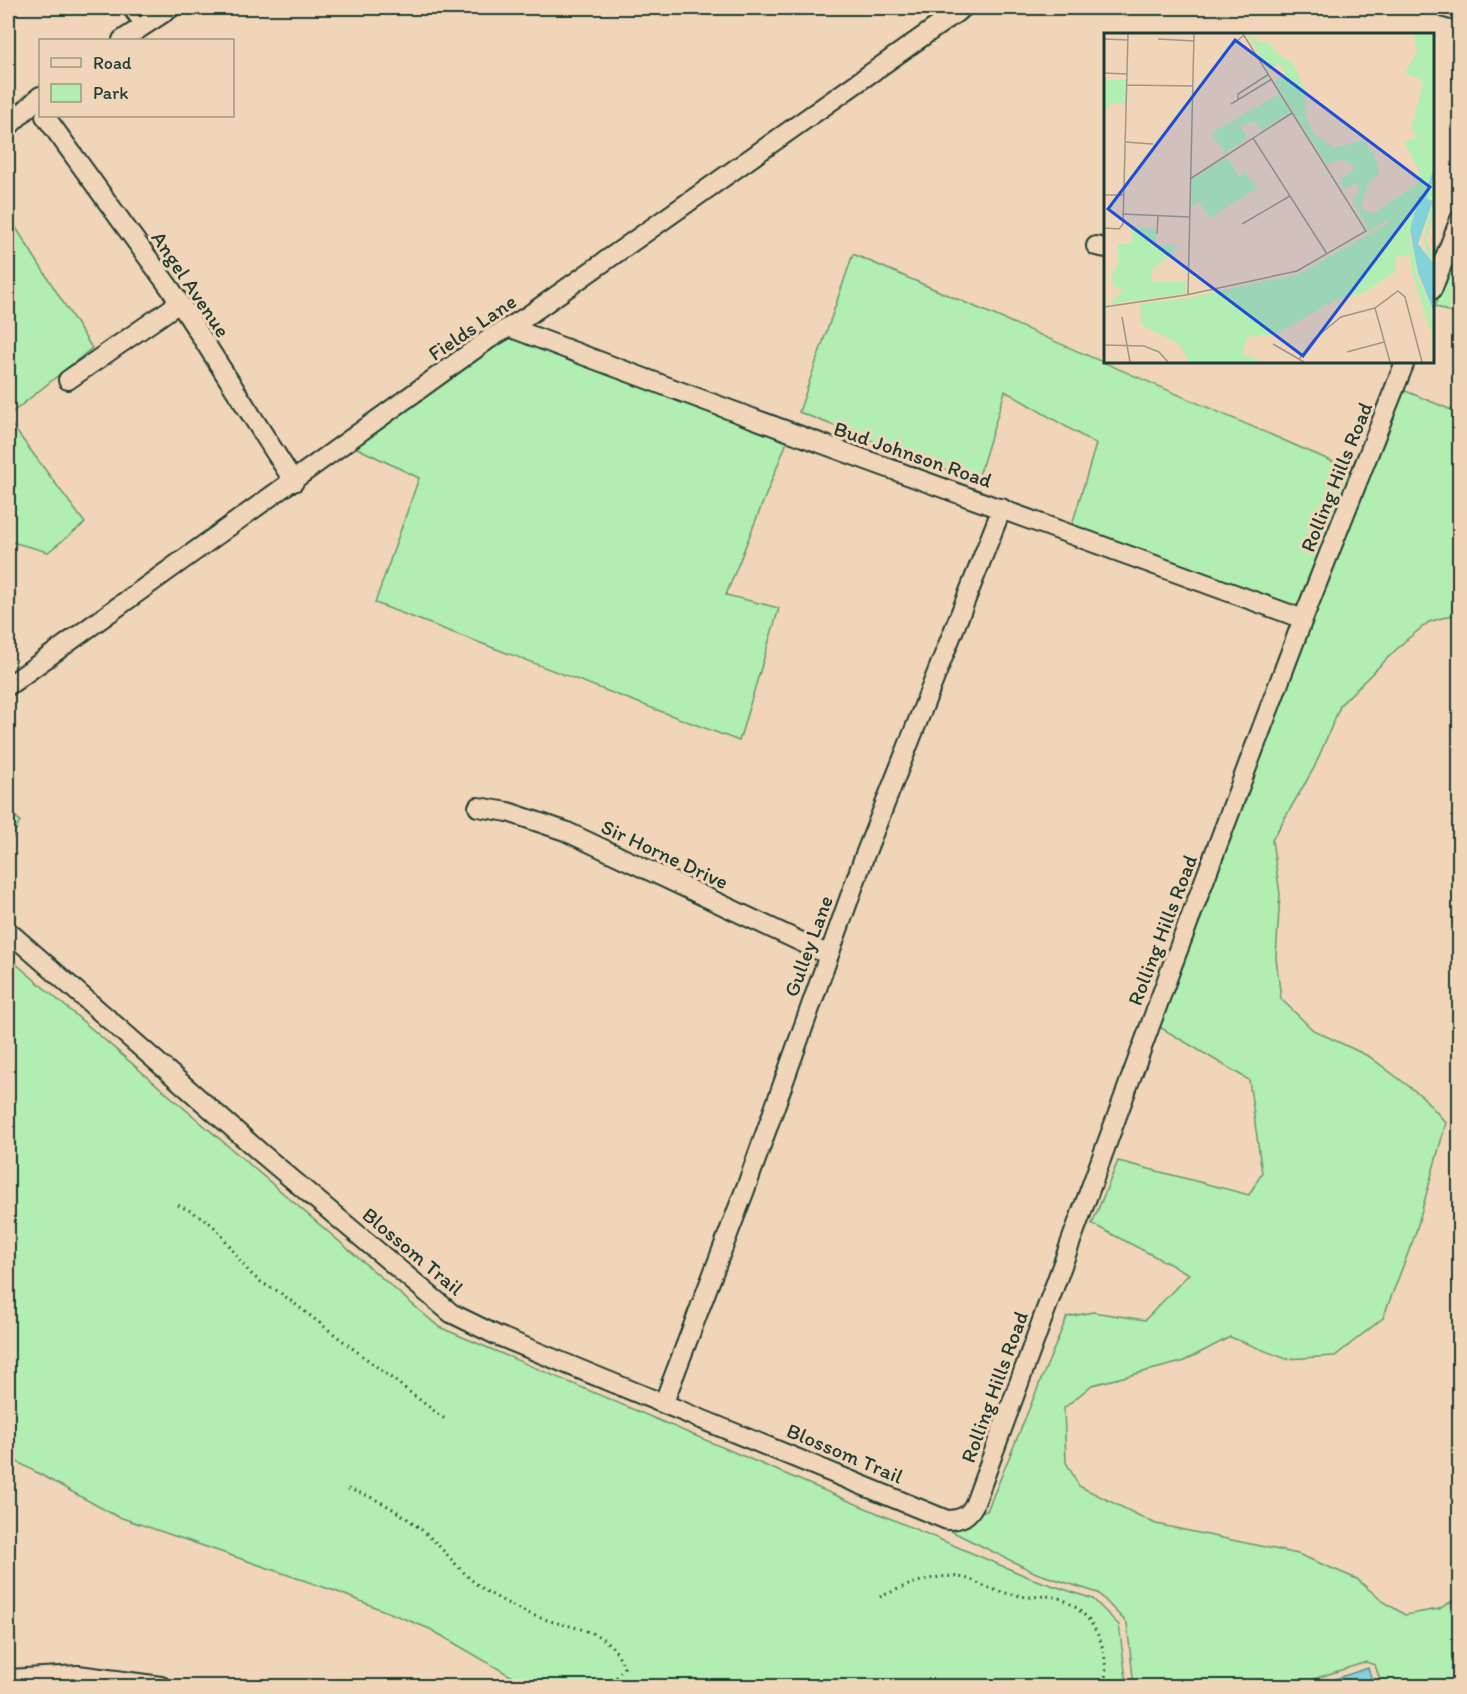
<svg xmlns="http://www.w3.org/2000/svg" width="1467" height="1694" font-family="Itim,sans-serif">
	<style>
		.green { fill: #b2edb1; stroke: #689572; stroke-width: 1.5 }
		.water { fill: #82d3d9; stroke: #5a9797; stroke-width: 1.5 }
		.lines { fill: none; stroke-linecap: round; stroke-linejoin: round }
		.lane-casing { stroke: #1f3d34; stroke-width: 14 }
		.street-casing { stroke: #1f3d34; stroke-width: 22 }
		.path { stroke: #1f3d34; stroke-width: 3; stroke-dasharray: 1.5 4.5; stroke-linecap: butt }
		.lane { stroke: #f1d5b8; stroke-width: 9 }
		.street { stroke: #f1d5b8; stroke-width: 18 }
		.labels { text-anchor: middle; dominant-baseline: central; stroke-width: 6; stroke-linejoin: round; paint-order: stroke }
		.street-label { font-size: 21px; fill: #1f3d34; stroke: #f1d5b8 }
		.inset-river { fill: none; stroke: #82d3d9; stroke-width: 3 }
		.inset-road { fill: none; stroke: #9d9883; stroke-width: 1.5 }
		.view { fill: #1d4ed8; fill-opacity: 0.15; stroke: #1d4ed8; stroke-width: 3 }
		.inset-edge { fill: none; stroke: #1f3d34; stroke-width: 3 }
	</style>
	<rect width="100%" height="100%" fill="#f1d5b8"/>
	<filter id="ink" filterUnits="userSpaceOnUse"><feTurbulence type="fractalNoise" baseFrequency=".0167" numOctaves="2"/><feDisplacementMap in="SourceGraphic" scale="12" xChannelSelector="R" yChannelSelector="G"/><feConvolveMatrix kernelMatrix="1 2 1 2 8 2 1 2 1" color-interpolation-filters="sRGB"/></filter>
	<g filter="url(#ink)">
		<path class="green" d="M8,215L92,348L8,416Z
			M1459,242V316L1435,306Z
			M853,254L1350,469L1369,435L1299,609L1072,525L1096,444L1005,391L977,482L799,412Z
			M509,336L787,442L726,595L779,608L739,741L375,603L419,478L355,447Z
			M1403,390L1459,413V613L1429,622L1405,641L1341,704L1314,768L1272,840L1280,894L1276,958L1281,999L1313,1030L1370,1057L1423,1097L1446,1123L1415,1235L1383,1318L1335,1356L1286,1359L1230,1337L1182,1362L1092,1385L1064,1408L1066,1462L1079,1486L1156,1524L1298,1554L1357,1579L1381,1600L1405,1615L1439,1609L1459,1597V1686H1382L1375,1665L1366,1662L1292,1686H1134L1127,1623L1098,1593L1036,1573L943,1527C966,1526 967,1529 980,1511H987L1067,1317L1093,1312L1145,1320L1189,1274L1092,1224L1118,1161L1249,1195L1262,1173L1249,1080L1158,1026L1311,622Z
			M8,420L85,523L48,552L8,541Z
			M8,809L20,821L8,848Z
			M8,957L439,1327L1033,1579L1093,1599L1119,1625L1127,1686H528L430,1629L335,1591L116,1516L12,1459L8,1454Z"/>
		<path class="water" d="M1368,1668L1374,1686H1313Z"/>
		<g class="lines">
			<defs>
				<path id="lane" d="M127,8L142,28"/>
				<path id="street" d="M1445,8L1460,12
					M122,40L171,8
					M45,116L172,291L294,482
					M8,127L40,96
					M1096,246L1106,248
					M1432,290L1460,219
					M509,327C773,428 1038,522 1303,619
					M68,380L179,303
					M8,686L489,339L526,317L963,8
					M478,807L508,812L565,831L829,955
					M8,931L261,1153L451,1313L496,1335L947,1520C961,1520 969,1516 975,1503L1169,974L1303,619L1405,362
					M664,1402L748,1182L864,857L1002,508
					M8,1679L78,1675L161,1686"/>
			</defs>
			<use href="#lane" class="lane-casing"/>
			<use href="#street" class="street-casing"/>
			<path class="path" d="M178,1205C192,1212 207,1218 217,1230C239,1255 245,1278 278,1291L446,1420
				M348,1489C380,1498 410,1518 434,1541C455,1562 470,1584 498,1598C512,1606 528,1614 544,1619C578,1630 611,1629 624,1668L615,1679L591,1686
				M880,1597C904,1586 941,1570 968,1579C975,1581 982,1586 989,1588C999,1592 1010,1594 1020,1596C1034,1599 1048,1593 1061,1599C1095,1613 1111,1652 1104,1686"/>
			<use href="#lane" class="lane"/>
			<use href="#street" class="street"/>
		</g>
	</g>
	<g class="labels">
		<g class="street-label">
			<text transform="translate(191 284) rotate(56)">Angel Avenue</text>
			<text transform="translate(472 327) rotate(-34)">Fields Lane</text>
			<text transform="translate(913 454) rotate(19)">Bud Johnson Road</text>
			<text transform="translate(1336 477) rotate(-68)">Rolling Hills Road</text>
			<text transform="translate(665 854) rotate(25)">Sir Horne Drive</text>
			<text transform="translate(1162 930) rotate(-69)">Rolling Hills Road</text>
			<text transform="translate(808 946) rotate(-70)">Gulley Lane</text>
			<text transform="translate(413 1251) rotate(40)">Blossom Trail</text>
			<text transform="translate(994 1387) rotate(-70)">Rolling Hills Road</text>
			<text transform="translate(845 1453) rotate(23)">Blossom Trail</text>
		</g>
	</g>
	<g transform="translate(1104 33)">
		<rect width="330" height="330" fill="#f1d5b8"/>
		<path d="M143,1L157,10L164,9L176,23L188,29L202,59L201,82L211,102L230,115L259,107L269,120L276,140L265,150L258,170V176L269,181L314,150L315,138L300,109L313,104L307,96L319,51L316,46L301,40L313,18L309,1H330V181L322,206L330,229L323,221L320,206L329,167L314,163L305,204L311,219V238L328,276L330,309L308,239L306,220L292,226L300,217L299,193L282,188L262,200L263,193L248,167L255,159L254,150L240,156L235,148L250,136L249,132L237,126L223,132L170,48L182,41L175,31L164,37ZM0,47H22V71L8,70L0,79ZM175,61L187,79L157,98L150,88L136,94L144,105L121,120L107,100ZM123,124L135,144L141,139L153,155L106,185L95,169L86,174L87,147ZM288,188L298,194L300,205V217L292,224V238L260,260L229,268L173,301L143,304L138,320L159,329H85L75,311L37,292L36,271L84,265L195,241ZM27,194L52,196V212H71V218L48,237V248H82V260L7,271L17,259V255L9,253L8,241L14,230V211H28Z" fill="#b2edb1"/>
		<path d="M315,163L329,168L314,211L330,231V279L314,240L306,197Z" fill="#82d3d9"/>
		<path class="inset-river" d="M321,165L330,139"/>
		<path class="inset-road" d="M0,6L24,7M54,6L90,8M124,16L140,2M0,40L23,41M23,52L89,53M134,66V61L165,41M127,71L168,46M149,105L223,221M21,109L49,111M86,146L188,80M0,162H19M18,181L85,184M138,191L186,163M0,195L15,196L19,191L24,1M53,201L54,182M84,261L90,1M0,274L82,262L193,238L262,198L139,1M271,275L286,329M18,284L26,329M169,311L200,329M0,312L40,313L55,319L64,329M243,319L280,309M195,326L210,306L237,284L271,275L294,258L301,264L318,329"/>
		<path class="view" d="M131,7L326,154L199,323L4,176Z"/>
		<rect width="330" height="330" class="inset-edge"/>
	</g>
	<rect width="1467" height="1694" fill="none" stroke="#f1d5b8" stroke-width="30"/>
	<rect x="15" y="15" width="1437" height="1664" fill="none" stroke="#1f3d34" stroke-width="2" filter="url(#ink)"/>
	<rect x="39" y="39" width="195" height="78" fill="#f1d5b8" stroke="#9d9883" stroke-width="1.5"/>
	<rect x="51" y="58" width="30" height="9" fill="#f1d5b8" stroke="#9d9883" stroke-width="1.5"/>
	<text x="93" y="69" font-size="18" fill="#1f3d34">Road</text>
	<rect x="51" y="84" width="30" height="18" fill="#b2edb1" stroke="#9d9883" stroke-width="1.5"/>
	<text x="93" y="99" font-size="18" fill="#1f3d34">Park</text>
</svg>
